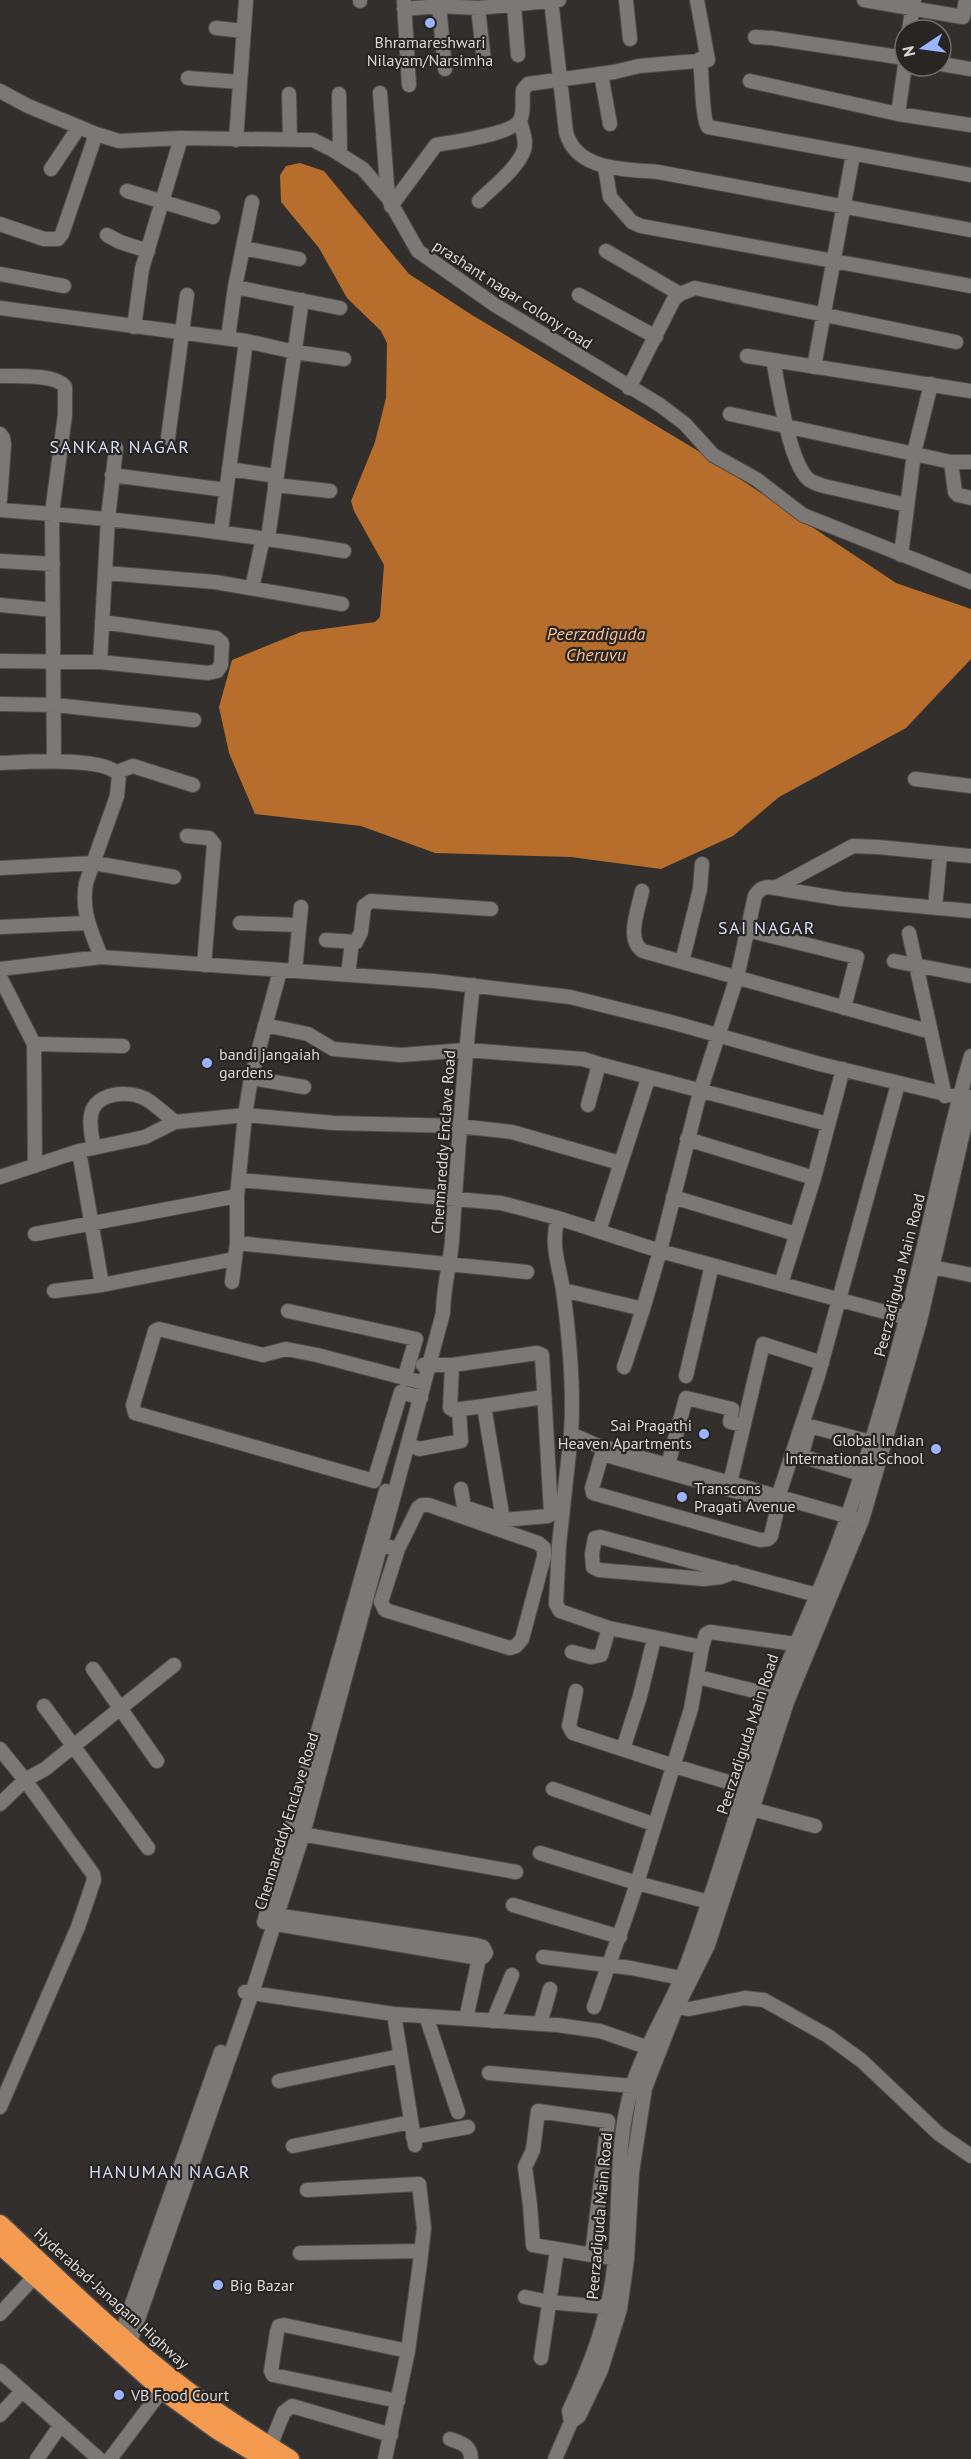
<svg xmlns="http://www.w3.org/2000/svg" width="971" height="2459" font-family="'PT Sans',sans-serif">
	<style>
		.water { fill: #b76d2b }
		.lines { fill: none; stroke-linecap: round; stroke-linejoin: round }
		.minor-casing { stroke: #4f4c4b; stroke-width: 16 }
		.highway-casing { stroke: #4f4c4b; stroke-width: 21 }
		.minor { stroke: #7c7875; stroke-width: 14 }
		.highway { stroke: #f59b50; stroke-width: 18 }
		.poi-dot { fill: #9ab5fd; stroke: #282523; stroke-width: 2 }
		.labels { text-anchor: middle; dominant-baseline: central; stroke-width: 4.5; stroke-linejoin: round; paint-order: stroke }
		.poi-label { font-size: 16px; fill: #d9d6d5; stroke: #282523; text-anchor: start }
		.street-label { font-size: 16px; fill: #d9d6d5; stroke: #282523 }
		.neighbourhood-label { font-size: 18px; letter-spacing: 1.5px; fill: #d4dffb; stroke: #282523 }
		.water-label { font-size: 18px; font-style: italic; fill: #fbbf91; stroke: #282523 }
	</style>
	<rect width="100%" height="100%" fill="#322f2c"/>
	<path class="water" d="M300,163L324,171L409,274L472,315L695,449L896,583L971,609V659L906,728L779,797L733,836L661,869L571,857L435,853L361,826L255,814L229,753L219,707L232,660L301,632L375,622L380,617L384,565L354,511L351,501L375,442L386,398L387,343L381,331L347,298L319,248L281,202L280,175L286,166Z"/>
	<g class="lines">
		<defs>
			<path id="minor" d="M360,0V1
				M551,0L566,132C576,171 625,169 658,172L971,230
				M626,0L630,39
				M864,0L963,17L966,0
				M404,2L409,85
				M514,5L518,55
				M439,6L445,69
				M478,8L484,61
				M404,9L439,6L478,8L559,0
				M216,28L244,31
				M909,30L914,0
				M755,37L772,38L905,58
				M700,59C702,73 702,119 708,127L971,175
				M941,64L971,69
				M601,74L610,124
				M188,78L240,82
				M750,81L898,114L971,125
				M0,91L28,106L96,134L119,141L181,138L313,140L333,150L363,169L388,198L418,251L495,305L660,405L685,424L713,455L756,479L803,515L971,582
				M380,93L388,198
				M289,94L290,140
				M339,94L340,153
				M898,114L905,65
				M236,140L246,0
				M605,167L610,197L632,222L641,226L971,286
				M51,169L79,127
				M127,191L213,217
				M479,201C493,187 517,169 524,150C527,140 522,130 520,121
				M391,206L436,145C452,142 516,134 521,118C524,110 522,98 523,90L528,84L614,72L639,66L708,60L697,0
				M0,224L44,239H58L62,234L96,134
				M107,235L120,242L148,251
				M243,248L299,259
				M606,251L680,294
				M0,274L64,286
				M235,287L340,308
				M579,295L656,337
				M0,308L246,341L295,352L344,359
				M134,327L142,269L181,138
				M228,338L235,287L252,202
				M747,356L971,391
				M773,360C779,389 788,457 807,478C812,483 818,484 824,486L907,505
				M814,367L853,155
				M0,376C15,376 57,374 65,387V415L52,513L54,760
				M629,388L674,299L680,294L695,288L956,342
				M730,414L951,462H971
				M0,434L3,438L4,445L0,500
				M168,438L187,295
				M951,462L955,492L958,495L971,498
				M229,469L276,476
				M112,475L226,490
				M275,485L330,491
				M0,510C116,518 230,532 344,551
				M221,531L246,341
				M268,538L302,300
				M901,555L914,453L931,384
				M0,561L53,564
				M106,573L215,582L342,604
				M252,588L263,538
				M0,605L53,610
				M0,661L100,662L208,673L217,671L221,665L222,643L216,638L102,622
				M100,662L108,518L116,448
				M0,704L55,705L194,720
				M0,763C24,762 105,756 119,775L117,796L86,883C81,912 91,930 101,957
				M117,772L133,766L193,785
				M915,779L971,786
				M187,836L209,838L214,844L204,965
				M0,868L94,863L174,877
				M775,888L853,846L878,847L971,856
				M642,891C639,908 625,940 643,951L931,1032
				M935,908L940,854
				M240,923L299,925
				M0,927L88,923
				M747,930L857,957L844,1008
				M909,933L945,1096
				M326,940L356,942L361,932L364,906L371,901L491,909
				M894,961L971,976
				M682,962L700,889L702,864
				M0,969L101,957L434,981L570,997L671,1022L820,1064L966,1099
				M295,970L301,907
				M348,975L352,942
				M0,977L34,1044L35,1166
				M265,1025L308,1034L333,1049L401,1055L466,1050L583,1059L599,1064
				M34,1044L123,1046
				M971,1056C946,1140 930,1227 908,1312C890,1381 870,1450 847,1518C826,1583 793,1644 770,1710C741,1795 718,1883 686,1967C670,2008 646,2043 633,2084C614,2144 621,2207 614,2268C608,2320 591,2364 569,2411L571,2422L579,2416L601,2370L620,2309L627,2259L632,2172L645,2088L675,2011L708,1945L787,1702L862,1520L920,1321L971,1097
				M251,1078L304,1087
				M588,1105L599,1064L828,1124
				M687,1139L814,1178
				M94,1148C92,1138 89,1126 91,1115C95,1092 128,1090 146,1099C156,1105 166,1115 175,1122
				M0,1177L79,1151
				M239,1180L501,1203L558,1218L660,1251L907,1318
				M673,1197L796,1234
				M558,1218C550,1245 559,1264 563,1290C569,1334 574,1390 571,1434L596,1445L857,1519
				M599,1231L648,1079
				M35,1234L237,1196
				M237,1243L527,1272
				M932,1267L971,1275
				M232,1282L237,1243V1196L245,1115L251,1078L280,971
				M781,1284L814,1178L843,1069
				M102,1285L79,1151L145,1137L175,1122L245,1115L334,1123L459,1126L512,1132L620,1163
				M563,1290L643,1309L660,1251L700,1092L737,977L755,896C759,890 761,888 769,887L842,899L971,911
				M54,1291L102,1285L234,1259
				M288,1311L416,1339L404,1379
				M423,1365H452L450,1408L453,1410L484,1406L503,1520L464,1507L461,1489
				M452,1365L537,1353L542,1355L551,1513L548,1516L503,1520
				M624,1367L643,1309
				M686,1376L712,1265
				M421,1398L401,1392L374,1481L135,1413L133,1405L155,1331L159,1329L263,1355L286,1349L317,1355L424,1383
				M484,1406L543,1397
				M571,1434L559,1545L556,1604L560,1611L609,1628L702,1647L706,1634L710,1632L795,1644
				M408,1444L419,1449L461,1441L459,1410
				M602,1454L774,1502L778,1506L771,1536L768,1539L760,1540L593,1493L592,1488Z
				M668,1465L686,1398L732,1409L730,1422L744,1425
				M861,1474L804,1457L802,1453L809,1429L813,1427L871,1442
				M730,1483L763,1344L822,1363
				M778,1497L818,1376L898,1084
				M374,1543L398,1549L381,1602L385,1610L510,1648L516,1646L522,1639L544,1557V1548L538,1543L429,1505H422L418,1508L398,1549
				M735,1572L721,1577L704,1579L599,1570L593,1567L592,1554L595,1538L600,1537L817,1595
				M702,1647L691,1709L637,1883L709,1902
				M572,1652L591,1657L601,1655L609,1628
				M93,1669L157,1761
				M698,1677L775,1696
				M576,1691L569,1726L573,1733L674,1766L745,1787
				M44,1706L148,1848
				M0,1749L25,1780L93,1874L94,1880L78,1927L0,2107
				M623,1749L640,1696L654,1639
				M553,1789L653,1824
				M0,1804L25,1780L45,1769L174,1665
				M752,1809L815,1826
				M296,1833L516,1872
				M540,1853L637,1883C624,1925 608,1965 594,2007
				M513,1905L620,1937
				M265,1919L386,1491
				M264,1922L479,1958L483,1957L486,1953L483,1947L476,1945L268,1914
				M543,1957L631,1968L681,1978
				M245,1992L394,2014L557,2025L600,2031L646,2047
				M678,2007L689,2009L745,1998L764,2000L828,2036L862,2061L939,2134L971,2156
				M394,2014L415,2145
				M426,2016L458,2112
				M466,2019L479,1958
				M493,2021L512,1975
				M540,2024L550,1989
				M489,2073L632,2086
				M279,2081L400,2056
				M413,2137L468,2127
				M293,2146L411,2122
				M307,2190L419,2184L424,2228L420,2263L408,2351L385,2459
				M300,2253L421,2251
				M592,2255L533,2245L530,2205L525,2167L533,2150L538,2111L608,2121L592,2255L615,2258
				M525,2297L549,2302L615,2308
				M0,2314L35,2276
				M121,2335L221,2052
				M130,2342L252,1993L303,1834L443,1313C443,1289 450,1265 452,1241C458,1155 463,1070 473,985
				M541,2358L556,2257
				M0,2371L99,2459
				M398,2401L273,2375L271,2371L277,2332L279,2326L284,2325L408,2351
				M0,2415L22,2391
				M450,2439C461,2443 471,2445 471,2459
				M270,2446L284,2412L292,2406L391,2435
				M37,2459L60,2426
				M110,2459L162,2390
				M555,2459L571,2422"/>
			<path id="highway" d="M0,2224C60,2280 119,2339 184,2388C218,2414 254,2436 290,2459
				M0,2245L162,2390L217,2430L265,2459"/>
		</defs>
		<use href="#minor" class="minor-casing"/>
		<use href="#highway" class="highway-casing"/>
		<use href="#minor" class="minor"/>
		<use href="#highway" class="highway"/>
	</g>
	<g class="poi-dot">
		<circle cx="430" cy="23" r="6"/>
		<circle cx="207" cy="1063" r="6"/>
		<circle cx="704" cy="1434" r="6"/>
		<circle cx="936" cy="1449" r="6"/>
		<circle cx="682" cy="1497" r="6"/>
		<circle cx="218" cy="2285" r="6"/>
		<circle cx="119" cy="2395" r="6"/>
	</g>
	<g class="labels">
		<g class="poi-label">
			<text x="430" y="42" text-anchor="middle">Bhramareshwari<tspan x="430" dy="18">Nilayam/Narsimha</tspan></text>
			<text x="219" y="1054">bandi jangaiah<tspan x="219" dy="18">gardens</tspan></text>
			<text x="692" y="1425" text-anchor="end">Sai Pragathi<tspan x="692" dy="18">Heaven Apartments</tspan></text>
			<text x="924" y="1440" text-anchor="end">Global Indian<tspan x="924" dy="18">International School</tspan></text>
			<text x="694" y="1488">Transcons<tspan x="694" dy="18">Pragati Avenue</tspan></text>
			<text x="230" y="2285">Big Bazar</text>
			<text x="131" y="2395">VB Food Court</text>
		</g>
		<g class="street-label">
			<text transform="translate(513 294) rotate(33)">prashant nagar colony road</text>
			<text transform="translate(443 1142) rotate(-86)">Chennareddy Enclave Road</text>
			<text transform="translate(899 1275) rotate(-76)">Peerzadiguda Main Road</text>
			<text transform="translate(747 1734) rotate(-72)">Peerzadiguda Main Road</text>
			<text transform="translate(286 1821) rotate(-73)">Chennareddy Enclave Road</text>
			<text transform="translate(599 2216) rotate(-85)">Peerzadiguda Main Road</text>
			<text transform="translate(112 2298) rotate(42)">Hyderabad-Janagam Highway</text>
		</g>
		<g class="neighbourhood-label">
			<text x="120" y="446">SANKAR NAGAR</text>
			<text x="767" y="927">SAI NAGAR</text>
			<text x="170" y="2171">HANUMAN NAGAR</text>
		</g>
		<g class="water-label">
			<text x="596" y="633">Peerzadiguda<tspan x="596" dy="21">Cheruvu</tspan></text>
		</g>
	</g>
	<g transform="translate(923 48) rotate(257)"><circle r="28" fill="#282523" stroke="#6f6c6a" stroke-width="1.5"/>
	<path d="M0-4.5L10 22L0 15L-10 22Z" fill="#9ab5fd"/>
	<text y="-9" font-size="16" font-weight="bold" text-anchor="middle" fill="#d9d6d5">N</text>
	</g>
</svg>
